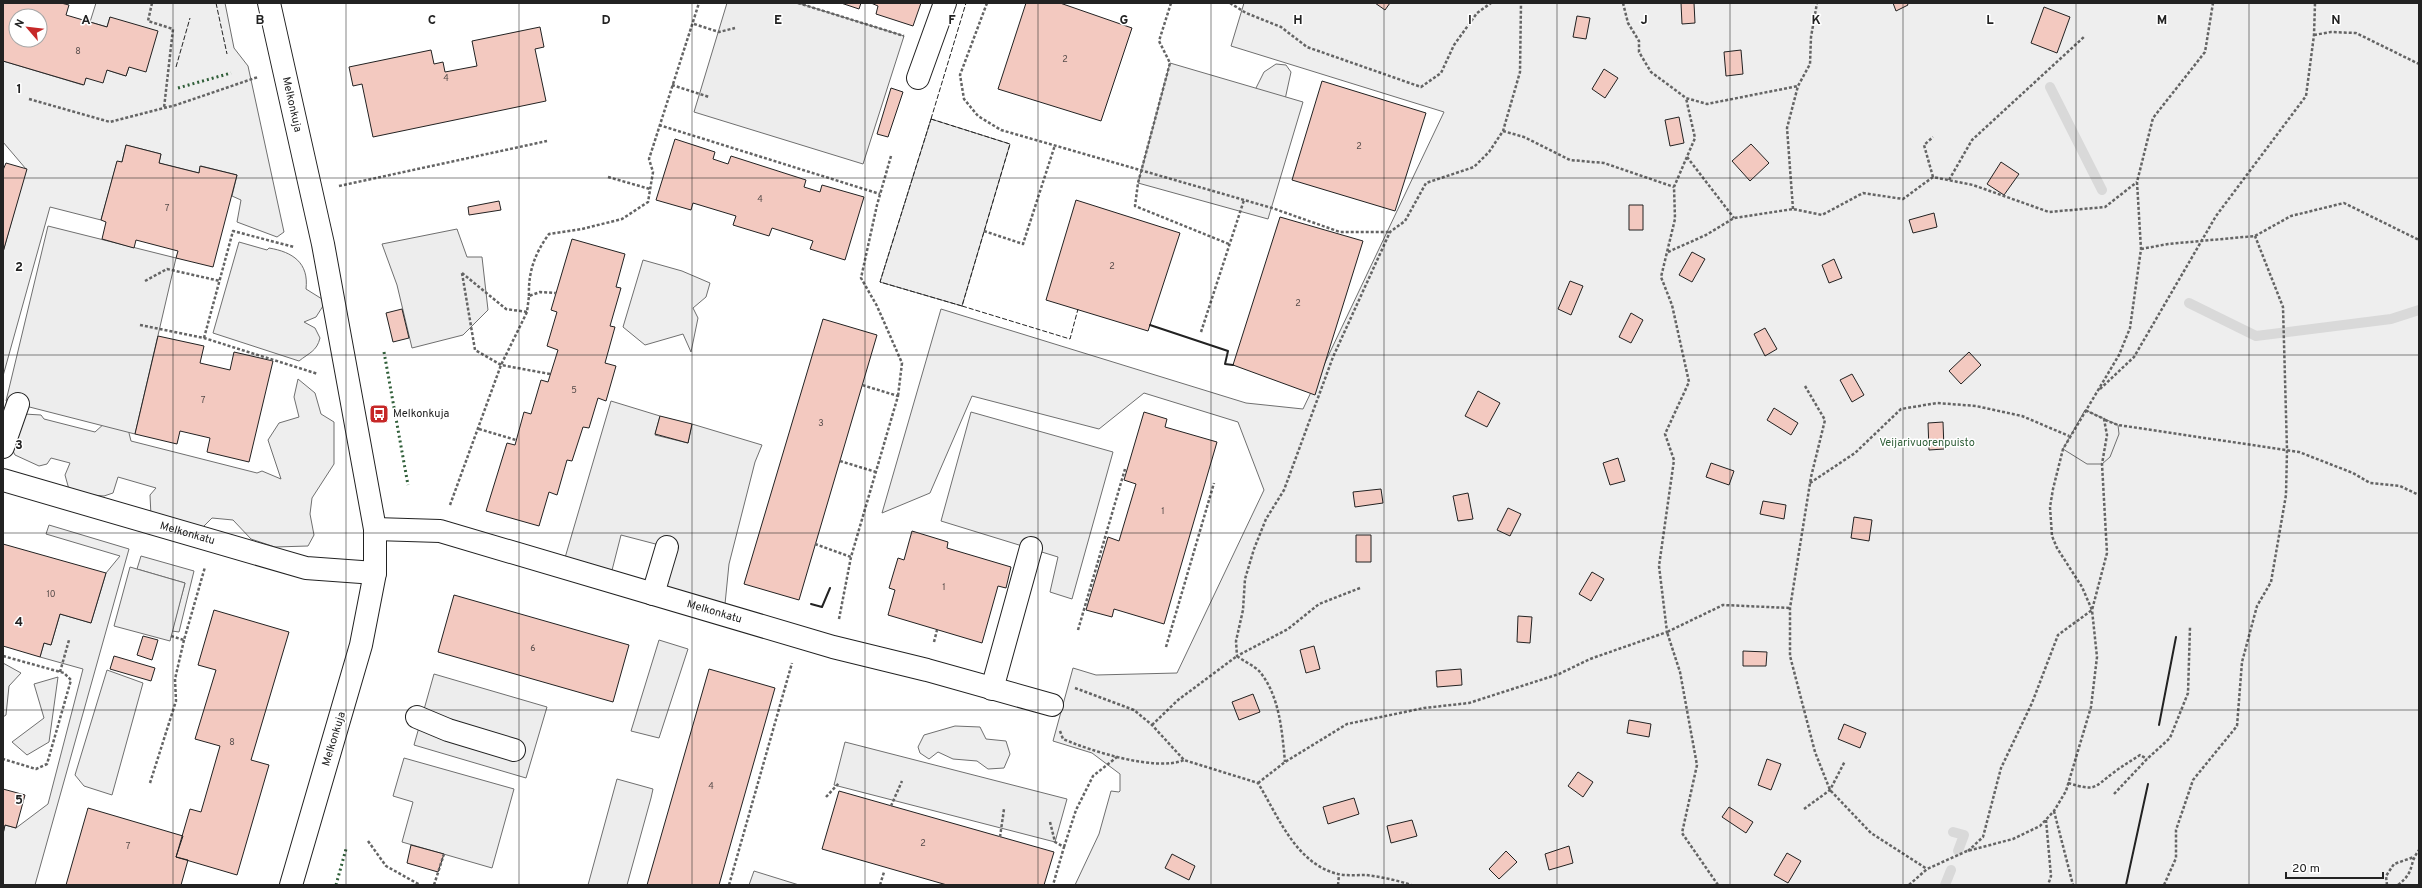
<svg xmlns="http://www.w3.org/2000/svg" width="2422" height="888" font-family="Overpass,sans-serif">
	<style>
		.green { fill: #eee; stroke: #6f6f6f }
		.parking { fill: #ededed; stroke: #6f6f6f }
		.lines { fill: none; stroke-linecap: round; stroke-linejoin: round }
		.stream { stroke: #d9d9d9; stroke-width: 10 }
		.building { fill: #f3c9c0; stroke: #222; fill-rule: evenodd }
		.minor-casing { stroke: #222; stroke-width: 24 }
		.path { stroke: #646464; stroke-width: 2.5; stroke-dasharray: 3 2; stroke-linecap: butt }
		.minor { stroke: #fff; stroke-width: 22 }
		.hedge { stroke: #2f5e38; stroke-width: 3; stroke-dasharray: 2 3; stroke-linecap: butt }
		.fence { stroke: #222; stroke-width: 1; stroke-dasharray: 5 2; stroke-linecap: butt }
		.wall { stroke: #222; stroke-width: 2 }
		.grid { fill: none; stroke: #222; stroke-width: 1; stroke-opacity: 0.55 }
		.labels { text-anchor: middle; dominant-baseline: central; stroke-width: 3; stroke-linejoin: round; paint-order: stroke }
		.number-label { font-size: 9px; fill: #564c4a }
		.street-label { font-size: 11px; fill: #222; stroke: #fff }
		.poi-label { font-size: 11px; fill: #222; stroke: #fff; text-anchor: start }
		.park-label { font-size: 11px; fill: #2f5e38; stroke: #fff }
		.grid-label { font-size: 13px; text-anchor: middle; font-weight: bold; fill: #222; stroke: #fff; stroke-width: 3; stroke-linejoin: round; paint-order: stroke }
	</style>
	<rect width="100%" height="100%" fill="#fff"/>
	<path class="green" d="M96,3H225L234,48L248,66L284,232L277,237L237,222L241,200L232,196L237,175L201,166L199,173L159,163L161,154L126,145L122,162H117L101,220L50,207L3,376V252L26,169L3,142V61L83,85L86,78L107,70L126,76L129,67L110,17L107,27L90,22Z
		M1244,3H2419V885H1075L1099,834L1111,791L1119,792L1120,791V774L1092,753L1053,741L1073,668L1096,675L1177,673L1264,490L1238,422L1144,393L1099,429L972,396L930,493L882,513L941,309L1246,403L1303,409L1444,112L1231,46Z
		M1276,64L1286,65L1291,72L1284,104L1254,92L1264,72Z
		M931,119L1010,144L962,306L880,282Z
		M239,242L267,250L269,248C293,252 309,263 306,289L322,299L323,306L316,317L304,322L315,328L320,338C317,351 309,353 299,361L213,333Z
		M643,260L682,271L710,283L706,297L693,308L698,318L691,352L683,334L645,345L623,327Z
		M298,379L315,393L321,414L334,422V464L312,498L310,514L314,535L308,546L275,547L251,539L233,520L212,518L200,530L151,516L150,495L156,488L118,477L113,493L104,496L70,493L65,475L70,463L51,458L47,464L39,466L15,455L9,443L24,414L41,415L44,419L95,432L106,422L127,425L131,441L257,473L262,471L281,479L268,440L279,423L299,417L294,397Z
		M49,525L129,549L35,885H3V834L5,825L16,828L48,804L83,669L40,657L44,643L51,645L60,614L91,623L106,573L120,556L46,534Z
		M141,556L194,571L179,632L172,631L185,583L137,569Z
		M3,663L21,673L9,686L6,715L3,717Z
		M107,670L143,683L112,795L84,786L75,775Z
		M58,677L49,742L27,755L12,742L44,718L34,684Z
		M955,726L980,727L986,739L1006,741L1010,754L1004,768L988,769L977,761L953,759L938,752L929,759L920,753L918,747L924,735Z
		M754,871L799,885H749Z"/>
	<path class="parking" d="M727,3H798L904,36L863,164L694,112Z
		M1170,63L1303,102L1268,219L1138,183Z
		M48,226L176,258L135,434L6,401Z
		M457,229L467,257H482L488,310L463,335L412,348L397,285L382,244Z
		M611,401L660,416L655,435L688,443L692,424L762,445L755,462L729,564L724,614L653,594L667,547L621,535L609,582L562,568Z
		M2085,410L2118,425L2119,434L2110,457L2102,464H2087L2063,449Z
		M971,412L1113,452L1072,599L1050,592L1058,557L941,521Z
		M130,567L185,583L170,641L114,626Z
		M659,640L688,649L659,738L631,731Z
		M434,674L547,707L526,778L414,745Z
		M845,742L1067,799L1055,842L834,785Z
		M404,758L514,789L492,868L402,842L413,802L393,796Z
		M617,779L653,789L651,798L627,885H588Z"/>
	<g class="lines">
		<path class="stream" d="M2050,87L2102,190
			M2189,303L2256,336L2391,319L2419,310
			M1953,832L1964,835L1958,851
			M1945,885L1951,870"/>
	</g>
	<path class="building" d="M3,3H61L69,5L66,15L107,27L110,17L158,31L146,72L129,67L126,76L107,70L103,83L86,78L84,85L3,61ZM16,16H40V40H16Z
		M841,3H861L859,9Z
		M871,3H921L913,26L876,14L878,6Z
		M1026,3H1060L1132,28L1101,121L998,89Z
		M1375,3H1390L1385,10Z
		M1681,3H1694L1695,23L1682,24Z
		M1893,3H1907L1908,5L1896,11Z
		M2044,7L2070,17L2057,53L2031,43Z
		M1577,16L1590,18L1586,39L1573,37Z
		M540,27L544,47L535,49L546,101L373,137L362,84L353,86L349,67L431,50L434,64L443,62L445,72L477,66L472,41Z
		M1741,50L1743,74L1726,76L1724,52Z
		M1604,69L1618,78L1605,98L1592,89Z
		M1322,81L1426,113L1395,211L1292,180Z
		M891,88L903,92L888,137L877,134Z
		M1679,117L1684,143L1670,146L1665,120Z
		M675,139L715,152L713,159L728,164L731,156L806,180L804,187L820,192L822,185L864,197L845,260L810,249L813,241L772,228L769,236L733,225L736,216L693,203L691,210L656,200Z
		M1751,144L1769,163L1750,181L1732,161Z
		M126,145L161,154L159,163L199,173L200,166L237,175L213,267L176,258L178,251L136,240L134,248L102,239L106,222L101,220L117,161L122,162Z
		M2001,162L2019,174L2004,195L1987,184Z
		M6,163L27,169L3,252V170Z
		M1076,200L1180,233L1148,331L1046,300Z
		M499,201L501,210L469,215L468,207Z
		M1629,205H1643V230H1629Z
		M1934,213L1937,227L1913,233L1909,220Z
		M1280,217L1363,241L1315,395L1233,365Z
		M572,239L625,254L616,287L621,288L610,326L615,327L605,363L616,366L606,401L598,398L589,428L583,427L572,461L567,460L557,495L549,492L539,526L486,511L507,443L515,445L524,412L531,414L541,380L548,382L558,350L547,346L557,312L551,310Z
		M1692,252L1705,259L1692,282L1679,275Z
		M1834,259L1842,278L1829,283L1822,265Z
		M1570,281L1583,286L1571,315L1558,309Z
		M402,309L409,338L393,342L386,313Z
		M1631,313L1643,320L1631,343L1619,337Z
		M823,319L877,335L799,600L744,584Z
		M1765,328L1777,349L1765,356L1754,334Z
		M158,336L204,346L200,363L230,370L234,352L273,361L249,462L207,452L210,438L180,431L177,444L135,434Z
		M1969,352L1981,365L1961,384L1949,371Z
		M1852,374L1864,395L1852,402L1840,380Z
		M1478,391L1500,403L1487,427L1465,416Z
		M1774,408L1798,423L1791,435L1767,420Z
		M1144,412L1167,419L1165,427L1217,442L1164,624L1114,609L1112,617L1086,610L1108,537L1119,541L1136,484L1124,480Z
		M660,416L692,424L688,443L655,434Z
		M1943,422L1944,449L1929,450L1928,423Z
		M1618,458L1625,481L1610,485L1603,463Z
		M1711,463L1734,471L1729,485L1706,477Z
		M1381,489L1383,503L1355,507L1353,492Z
		M1468,493L1473,519L1458,521L1453,496Z
		M1763,501L1786,505L1784,519L1760,514Z
		M1508,508L1521,514L1510,536L1497,530Z
		M1854,517L1872,520L1869,541L1851,538Z
		M912,531L948,542L947,548L1011,567L1006,588L998,586L982,643L888,615L895,590L889,588L898,558L904,560Z
		M1356,535H1371V562H1356Z
		M3,544L106,573L91,623L60,614L51,645L44,643L40,657L3,646Z
		M1592,572L1604,579L1591,601L1579,594Z
		M454,595L629,645L613,702L438,652Z
		M214,610L289,632L251,760L269,765L237,875L176,857L190,809L201,812L220,746L195,739L216,670L198,665Z
		M1518,616L1532,617L1530,643L1517,642Z
		M143,636L158,640L152,660L137,655Z
		M1314,646L1320,669L1306,673L1300,650Z
		M1743,651L1767,652L1766,666H1743Z
		M114,656L155,668L151,681L110,669Z
		M709,669L775,688L719,885H647Z
		M1461,669L1462,685L1437,687L1436,671Z
		M1253,694L1260,712L1239,720L1232,702Z
		M1629,720L1651,724L1649,737L1627,733Z
		M1844,724L1866,733L1860,748L1838,739Z
		M1767,759L1781,764L1771,790L1758,785Z
		M1578,772L1593,782L1583,797L1568,786Z
		M3,789L25,795L16,828L5,825L3,834Z
		M839,791L1054,852L1044,885H947L822,849Z
		M1354,798L1359,814L1328,824L1323,807Z
		M1729,807L1753,822L1746,833L1722,817Z
		M88,808L183,836L176,857L188,860L181,885H66Z
		M1412,820L1417,836L1391,843L1387,826Z
		M411,845L444,854L438,872L407,863Z
		M1569,846L1573,863L1549,870L1545,854Z
		M1506,851L1517,862L1499,879L1489,869Z
		M1787,853L1801,861L1788,883L1774,875Z
		M1172,854L1195,866L1189,880L1165,868Z"/>
	<g class="lines">
		<defs>
			<g id="minor">
				<path id="s1" d="M269,3L323,244L375,529V573L361,645L291,885"/>
				<path d="M918,78L945,3"/>
				<path d="M3,447L18,404"/>
				<path id="s2" d="M3,480L306,568L375,573"/>
				<path id="s3" d="M375,529L440,531L833,647L927,670L1052,705"/>
				<path d="M653,594L667,547"/>
				<path d="M992,689L1031,548"/>
				<path d="M417,717L448,730L514,750"/>
			</g>
		</defs>
		<use href="#minor" class="minor-casing"/>
		<path class="path" d="M152,3L148,21L173,29L164,108
			M798,3L904,36
			M987,3L960,75L964,99L978,116L1001,130L1272,208L1340,232H1390
			M1171,3L1159,41L1170,63L1138,183L1135,206L1229,244
			M1230,3L1246,13L1281,27L1307,47L1421,87L1441,73L1454,45L1477,13L1491,3
			M1623,3L1628,23L1639,41V52L1651,72L1686,98L1707,104L1798,86
			M694,24L719,32L735,28
			M2314,35L2331,32L2356,33L2419,64
			M672,85L709,97
			M29,99L110,122L176,105L258,77
			M659,125L880,194
			M1503,131L1524,137L1570,160L1604,163L1674,187
			M891,156L877,205L861,278L877,306L902,363L898,396
			M1687,157L1734,218
			M608,177L650,189
			M1933,177L1924,145L1933,137
			M1949,180L1972,140L2085,36
			M339,186L547,141
			M1793,209L1787,128L1798,86L1810,64L1811,37L1817,3
			M984,231L1023,244L1055,145
			M2141,249L2168,244L2255,236L2291,216L2344,203L2419,240
			M1668,252L1706,235L1734,218L1793,209L1822,215L1863,193L1903,199L1933,177L1973,185L2049,212L2105,207L2137,182
			M462,273L475,350L501,365L550,374
			M462,273L506,309L527,312
			M145,281L167,269L220,281
			M529,296C528,272 535,253 549,234L582,229L622,219L648,202L653,172L649,159L699,3
			M140,325L204,338L318,374
			M1201,332L1244,200
			M204,338L233,231L294,247
			M1805,386L1825,420L1811,477L1790,608V656L1815,752L1830,790L1871,833L1927,869
			M2100,389L2134,357L2216,216L2306,96L2314,35L2315,3
			M2105,420L2118,425L2299,452L2353,473L2370,483L2400,486L2419,495
			M479,429L516,440
			M840,461L876,472
			M1810,483L1855,453L1901,409L1937,403L1976,406L2022,416L2069,436
			M450,505L501,365L527,312L529,296L540,292L556,293
			M815,544L851,557
			M1360,588L1319,604L1288,629L1237,656L1236,641L1243,610L1245,579L1254,549L1266,519L1284,490L1333,357L1390,232L1405,221L1426,183L1474,167L1489,152L1503,131L1520,72L1521,3
			M839,619L851,557L898,396L862,385
			M1078,630L1125,469
			M171,636L184,640L205,567
			M934,642L937,630
			M1166,647L1214,483
			M3,656L64,673L71,680L47,764L36,769L3,759
			M60,672L69,640
			M1075,688L1134,710L1152,725L1184,760L1258,783C1278,816 1296,864 1338,874C1347,876 1357,875 1366,875C1381,877 1397,880 1411,885
			M1152,725L1178,700L1237,656C1243,661 1255,666 1260,672C1280,697 1282,732 1285,762
			M1060,731L1063,739C1091,751 1156,772 1184,760
			M150,783L176,701L175,679L184,640
			M1258,783L1285,762L1347,724L1424,708L1469,703L1559,674L1590,659L1667,632L1659,566L1674,460L1665,434L1689,382L1672,305L1661,277L1675,219L1674,187L1695,138L1686,98
			M2068,783C2096,791 2092,789 2113,773C2122,766 2131,761 2140,755L2147,759
			M2114,794L2147,759L2170,738L2188,693L2190,627
			M826,797L839,783
			M891,806L902,781
			M1804,809L1830,790L1845,761
			M2054,811L2073,885
			M2046,820L2051,876L2048,885
			M1050,822L1055,842L1064,847L1053,885
			M1000,837L1004,809
			M368,841L386,866L420,885
			M1064,847L1076,810L1093,776L1117,757
			M1968,851L1983,837L2001,768L2032,703L2058,635L2092,610L2107,553L2102,464L2107,435L2104,419L2085,410
			M434,885L444,854
			M729,885L792,663
			M880,885L884,872
			M1338,885L1339,875
			M1718,885L1682,833L1697,765L1680,672L1667,632L1723,605L1790,608
			M1909,885L1927,869L1967,851L2013,839L2040,826L2054,811L2066,791L2091,707L2097,657L2092,610L2082,587L2057,548L2052,536L2050,507L2053,489L2063,449L2119,355L2130,328L2141,249L2137,182L2153,118L2205,52L2213,3
			M2164,885L2176,858V830L2193,780L2237,726L2242,662L2257,606L2271,582L2286,495L2287,450L2283,307L2255,236
			M2387,885L2386,876L2394,864L2414,857
			M2398,885C2416,871 2408,864 2419,850"/>
		<use href="#minor" class="minor"/>
		<path class="hedge" d="M178,88L231,73
			M384,352L408,485
			M336,885L346,849"/>
		<path class="fence" d="M216,3L227,54
			M176,67L190,18
			M931,119L1010,144L962,306L880,282Z
			M931,119L966,3
			M962,306L1070,339L1078,309"/>
		<path class="wall" d="M1150,325L1228,351L1225,364L1233,365
			M811,604L822,607L830,588
			M2159,725L2176,637
			M2126,885L2148,784"/>
	</g>
	<path class="grid" d="M173,3V885M346,3V885M519,3V885M692,3V885M865,3V885M1038,3V885M1211,3V885M1384,3V885M1557,3V885M1730,3V885M1903,3V885M2076,3V885M2249,3V885M3,178H2419M3,355H2419M3,533H2419M3,710H2419"/>
	<defs>
		<symbol id="bus-square" viewBox="-11 -11 22 22"><rect x="-9" y="-9" width="18" height="18" rx="4" fill="#c62828" stroke="#fff"/><path d="M-5-6H5V4H4V6H2V4H-2V6H-4V4H-5ZM-3.5-4V0h7V-4ZM-3.5 1.2v1.5H-2V1.2ZM2 1.2v1.5H3.5V1.2Z" fill="#fff"/></symbol>
	</defs>
	<g fill-rule="evenodd">
		<use href="#bus-square" x="368" y="403" width="22" height="22"/>
	</g>
	<g class="labels">
		<g class="number-label">
			<text x="78" y="51">8</text>
			<text x="1065" y="59">2</text>
			<text x="446" y="78">4</text>
			<text x="1359" y="146">2</text>
			<text x="760" y="199">4</text>
			<text x="167" y="208">7</text>
			<text x="1112" y="266">2</text>
			<text x="1298" y="303">2</text>
			<text x="574" y="390">5</text>
			<text x="203" y="400">7</text>
			<text x="821" y="423">3</text>
			<text x="1163" y="511">1</text>
			<text x="944" y="587">1</text>
			<text x="51" y="594">10</text>
			<text x="533" y="648">6</text>
			<text x="232" y="742">8</text>
			<text x="711" y="786">4</text>
			<text x="923" y="843">2</text>
			<text x="128" y="846">7</text>
		</g>
		<g class="street-label">
			<text stroke="none"><textPath href="#s1" startOffset="104">Melkonkuja</textPath></text>
			<text stroke="none"><textPath href="#s2" startOffset="192">Melkonkatu</textPath></text>
			<text stroke="none"><textPath href="#s3" startOffset="351">Melkonkatu</textPath></text>
			<text transform="translate(334 739) rotate(-73)">Melkonkuja</text>
		</g>
		<g class="poi-label">
			<text x="393" y="414">Melkonkuja</text>
		</g>
		<g class="park-label">
			<text x="1927" y="443">Veijarivuorenpuisto</text>
		</g>
	</g>
	<g class="grid-label">
		<text x="86" y="24">A</text>
		<text x="260" y="24">B</text>
		<text x="432" y="24">C</text>
		<text x="606" y="24">D</text>
		<text x="778" y="24">E</text>
		<text x="952" y="24">F</text>
		<text x="1124" y="24">G</text>
		<text x="1298" y="24">H</text>
		<text x="1470" y="24">I</text>
		<text x="1644" y="24">J</text>
		<text x="1816" y="24">K</text>
		<text x="1990" y="24">L</text>
		<text x="2162" y="24">M</text>
		<text x="2336" y="24">N</text>
		<text x="19" y="93">1</text>
		<text x="19" y="271">2</text>
		<text x="19" y="449">3</text>
		<text x="19" y="626">4</text>
		<text x="19" y="804">5</text>
	</g>
	<rect width="2422" height="888" fill="none" stroke="#222222" stroke-width="8"/>
	<g transform="translate(28 28) rotate(298)"><circle r="19" fill="#ffffff" stroke="#a7a7a7"/>
	<path d="M0-3L7 15L0 10L-7 15Z" fill="#c62828"/>
	<text y="-6" font-size="11" font-weight="bold" text-anchor="middle" fill="#222222">N</text>
	</g>
	<path d="M2286 872v6h97v-6" fill="none" stroke="#222222" stroke-width="2"/>
	<text x="2292" y="872" font-size="12" fill="#222222" stroke="#ffffff" stroke-width="3" paint-order="stroke">20 m</text>
</svg>
